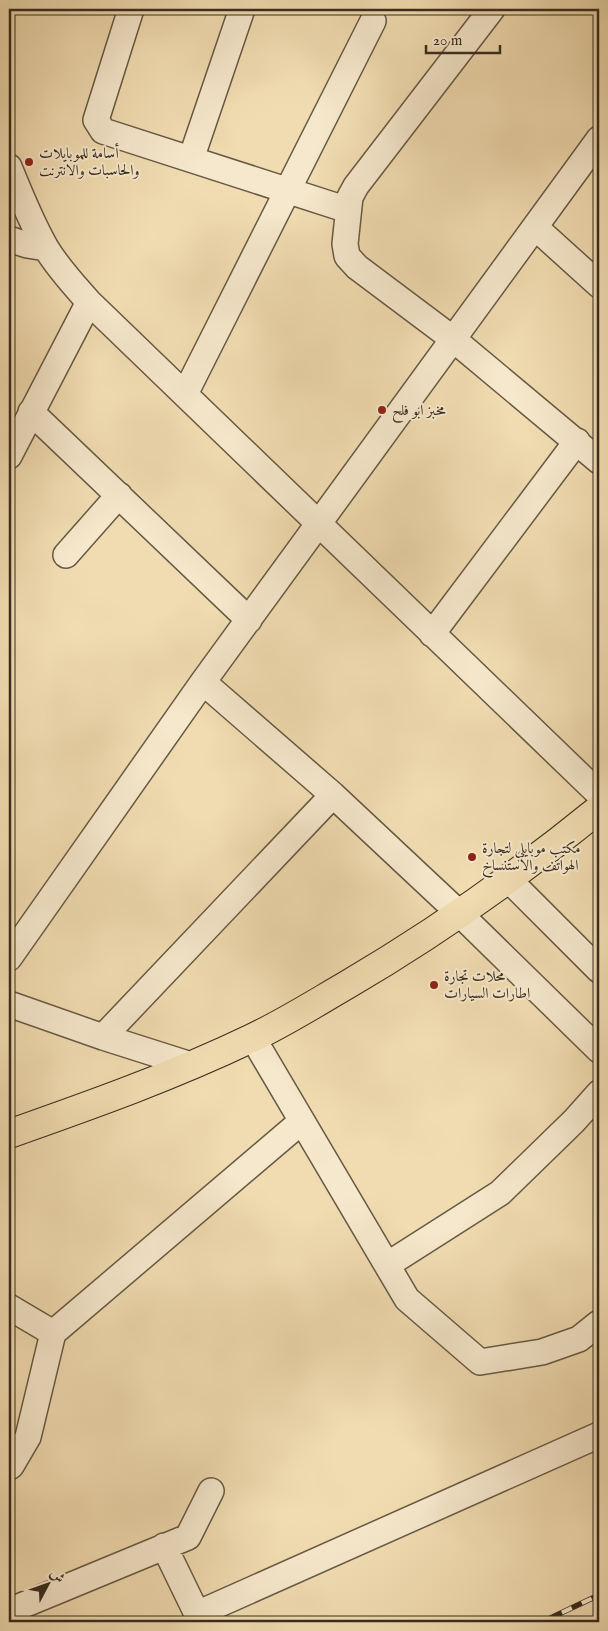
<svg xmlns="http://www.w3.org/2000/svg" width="608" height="1631" font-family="'IM FELL English',Amiri,serif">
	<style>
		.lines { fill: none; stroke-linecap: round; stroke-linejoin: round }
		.minor-casing { stroke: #665944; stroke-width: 28 }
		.major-casing { stroke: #382d1f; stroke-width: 30 }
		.minor { stroke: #f6e8cc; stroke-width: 25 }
		.major { stroke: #f1dcb1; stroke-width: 28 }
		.rail-casing { stroke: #382d1f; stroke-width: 5.5 }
		.rail { stroke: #f6e8cc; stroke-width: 4; stroke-dasharray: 11; stroke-linecap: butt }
		.poi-dot { fill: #8f2418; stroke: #f6e8cc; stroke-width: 2 }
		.labels { text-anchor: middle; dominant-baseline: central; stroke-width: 4; stroke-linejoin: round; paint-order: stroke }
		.poi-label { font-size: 15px; fill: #382d1f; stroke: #f6e8cc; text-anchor: start }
	</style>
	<rect width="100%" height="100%" fill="#f1dcb1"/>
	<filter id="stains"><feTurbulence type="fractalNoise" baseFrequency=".004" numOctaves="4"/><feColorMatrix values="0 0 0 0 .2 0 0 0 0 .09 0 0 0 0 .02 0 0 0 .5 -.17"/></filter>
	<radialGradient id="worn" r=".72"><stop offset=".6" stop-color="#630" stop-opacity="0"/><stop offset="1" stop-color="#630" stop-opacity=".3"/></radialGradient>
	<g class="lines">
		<defs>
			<path id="minor" d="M131,9L96,120L103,131L348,210
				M492,9L356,186L350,197L345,244L347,256L357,267L453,339L599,461
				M191,159L242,9
				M9,167C20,194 31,222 46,248C58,268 74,285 89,302L599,794
				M535,227L599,285
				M9,239L27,245L46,248
				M185,394L373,21
				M31,412L249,620
				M9,456L89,302
				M66,555L119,495
				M432,634L577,441
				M203,682L333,795L460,914L599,1050
				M509,880L599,970
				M9,958L203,682L599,139
				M9,1004L103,1037L191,1065
				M103,1037L333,795
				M253,1038L407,1299L480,1362L542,1352L579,1339L599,1323
				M387,1265L500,1193L574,1121L599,1093
				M9,1307L53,1333L302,1121
				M9,1467L11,1466L28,1437L53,1333
				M164,1546L197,1614L599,1435
				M9,1611L188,1537L211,1491"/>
			<path id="major" d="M9,1134C91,1105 173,1076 252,1038C284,1023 314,1004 345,986C434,934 519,874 599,809"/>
		</defs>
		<use href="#minor" class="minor-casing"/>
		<use href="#major" class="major-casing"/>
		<use href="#minor" class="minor"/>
		<use href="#major" class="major"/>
		<defs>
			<path id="rail" d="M542,1622L599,1595
				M592,1622L599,1619"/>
		</defs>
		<use href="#rail" class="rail-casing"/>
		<use href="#rail" class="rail"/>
	</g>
	<g class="poi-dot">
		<circle cx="29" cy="162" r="5"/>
		<circle cx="382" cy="410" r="5"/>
		<circle cx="472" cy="857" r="5"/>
		<circle cx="434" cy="985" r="5"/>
	</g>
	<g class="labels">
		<g class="poi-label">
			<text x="39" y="153">أسامة للموبايلات<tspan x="39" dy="17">والحاسبات والانترنت</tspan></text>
			<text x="392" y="410">مخبز ابو فلح</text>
			<text x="482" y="848">مكتب موبايلي لتجارة<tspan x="482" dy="17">الهواتف والاستنساخ</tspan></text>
			<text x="444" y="976">محلات تجارة<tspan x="444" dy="17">اطارات السيارات</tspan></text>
		</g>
	</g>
	<rect width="608" height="1631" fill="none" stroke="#f1dcb1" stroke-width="30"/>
	<rect x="10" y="10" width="588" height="1611" fill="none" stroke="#382d1f" stroke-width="2.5"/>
	<rect x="15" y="15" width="578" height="1601" fill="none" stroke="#382d1f"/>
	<g transform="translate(48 1584) rotate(49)" stroke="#f6e8cc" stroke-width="4" paint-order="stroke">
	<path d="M0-4L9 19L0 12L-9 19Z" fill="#382d1f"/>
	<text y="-8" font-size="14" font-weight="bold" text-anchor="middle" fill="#382d1f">ش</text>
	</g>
	<path d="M426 45v8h74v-8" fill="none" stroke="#382d1f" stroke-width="2.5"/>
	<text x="433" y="45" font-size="15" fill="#382d1f" stroke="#f6e8cc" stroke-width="4" paint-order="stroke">20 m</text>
	<rect width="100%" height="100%" filter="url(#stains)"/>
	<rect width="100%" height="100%" fill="url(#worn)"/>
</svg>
